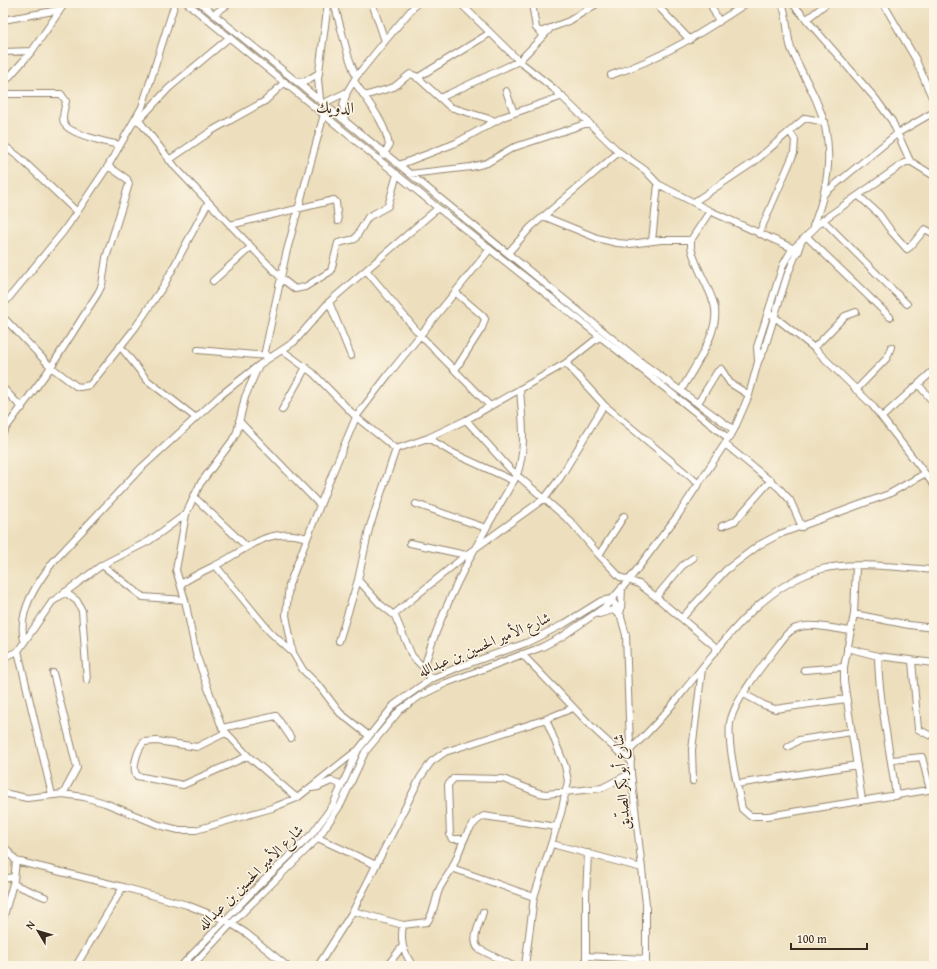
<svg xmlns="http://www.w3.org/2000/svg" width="937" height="969" font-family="'Gentium Book Plus',Amiri,serif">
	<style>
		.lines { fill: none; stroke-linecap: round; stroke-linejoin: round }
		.minor-casing { stroke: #94846e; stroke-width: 8 }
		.minor { stroke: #fff; stroke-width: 6 }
		.labels { text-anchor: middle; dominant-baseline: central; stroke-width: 3; stroke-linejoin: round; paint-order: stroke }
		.street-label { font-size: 15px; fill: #3b2a1e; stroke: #fcf5e5 }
		.neighbourhood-label { font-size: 16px; fill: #3b2a1e; stroke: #fcf5e5 }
	</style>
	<rect width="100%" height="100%" fill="#fcf5e5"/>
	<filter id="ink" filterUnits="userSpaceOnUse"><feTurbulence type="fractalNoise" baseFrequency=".025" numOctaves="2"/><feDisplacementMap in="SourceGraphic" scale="8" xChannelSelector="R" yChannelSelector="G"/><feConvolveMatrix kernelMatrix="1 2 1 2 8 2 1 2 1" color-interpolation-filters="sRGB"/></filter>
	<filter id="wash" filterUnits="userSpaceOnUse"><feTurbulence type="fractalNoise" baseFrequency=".012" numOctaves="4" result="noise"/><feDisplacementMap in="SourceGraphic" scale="16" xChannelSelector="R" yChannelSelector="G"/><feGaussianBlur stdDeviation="0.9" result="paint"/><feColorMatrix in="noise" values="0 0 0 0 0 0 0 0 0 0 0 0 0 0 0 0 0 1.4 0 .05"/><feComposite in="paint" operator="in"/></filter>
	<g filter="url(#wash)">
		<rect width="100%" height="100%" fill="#eddfbd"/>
	</g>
	<g filter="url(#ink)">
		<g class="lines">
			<defs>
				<path id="minor" d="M187,3L438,208L728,438
					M200,3L645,365L734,430
					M334,3L348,55L356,77
					M372,3L385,41
					M460,3L519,61L553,88L619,152L645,170L658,184L710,211L799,251
					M532,3L536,28L540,32L569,21L598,3
					M655,3L690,40
					M710,3L719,22
					M782,3C788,17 786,33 791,48C798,66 808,82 816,100C835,141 830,185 813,226
					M792,3L875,98L892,121L910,161L934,176
					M883,3L915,58L934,102
					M214,14L230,3
					M807,19L827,3
					M3,20L59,10
					M3,52L32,51
					M611,75C661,59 703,32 747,3
					M417,78L490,33
					M354,81C367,101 386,122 389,146L383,155
					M297,82L306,81L319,73
					M3,84L32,51L65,3
					M506,91L514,113
					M3,94H61L66,101C65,107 61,118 64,123C68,134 109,143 120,145
					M364,96L394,87L410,74L416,76L450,107L496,121
					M440,98L519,61L550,29
					M320,99L318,79L328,3
					M324,103L347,92
					M137,118L176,168L281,278L295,289L305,287L331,271L338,243L355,239L368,217L388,206L397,174
					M138,121L169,88L230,37
					M345,121L343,105L347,92L356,77L385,41L417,3
					M3,145L19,157L77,212L108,166
					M169,160L213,130L265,101L285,82
					M399,165L456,143L503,117L563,96
					M410,174L471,167L487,163L512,148L588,123
					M825,193L898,133L934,112
					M859,196L879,214L891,231L907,249L911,246L925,229L934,234
					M694,202L754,162L805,118L825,122
					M543,216L597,238L617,243L630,244L661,240H691
					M823,220L907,304
					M230,225L334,200L336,202L338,221
					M759,234L794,153L795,140L790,132
					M806,236L890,317
					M652,241L658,184
					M508,253L531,227L619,152
					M366,270L421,336L490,406
					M213,281L251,247
					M329,302L351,356
					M3,305L63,232L77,212
					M771,314L814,348L872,405L934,485
					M3,317L51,367L76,386L80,387L90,385L135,328L164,285L208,203
					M599,337L566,363L466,420L510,469L571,522L599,555L620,577L639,584L656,597L718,649
					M120,346L147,380L196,418
					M814,348L845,316L856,312
					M198,350L268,356
					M283,351L313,373L356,417L333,472L289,585L286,615L293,653L303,670L321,688L340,713L368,735
					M264,356L286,254L324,114
					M758,360L757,347L776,287L783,265L791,251L823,220L904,163L910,161
					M566,363L604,405L699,484
					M455,370L482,328L485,319L482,315L456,293
					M918,384L934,403
					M3,388L22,408
					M856,390L887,358L891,347
					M681,391C693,368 722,330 714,304C708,284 695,267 691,247V240L710,211
					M698,403L717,372L721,369L730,383L749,395
					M282,410L306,367
					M882,417L934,370
					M239,421L320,505
					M3,432L51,367L98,293L102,285L106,258L129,184L127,179L108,166L142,107L175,3
					M428,438L453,453L514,481
					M725,444L779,488L790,500L802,527
					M396,449L356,417L388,375L490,249
					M396,449L428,438L466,420
					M193,496L246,546
					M416,504L486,528
					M186,514L176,570L185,600L196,654L222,728
					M722,526L735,521L771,480
					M410,543L466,555
					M599,555L624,516
					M102,565L143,597L185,600
					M215,565L270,632L293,653
					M856,566L854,614L844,667V681L862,800
					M358,580L380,604L395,616L412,656L424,668L431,679
					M181,584C194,575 208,569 222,562C251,546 271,526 307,538
					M65,592L77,601L82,611L87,680
					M656,597L682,566L693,558
					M611,599L619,610L626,635L631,773L646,904V966
					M621,610L622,587
					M394,614L466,555L545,498L560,478L604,405
					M599,614L613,610L621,616
					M854,614L909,625L934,628
					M682,618L726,570L759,545L780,534L889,494L924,474
					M851,631C831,629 801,618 786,635C770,656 734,699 730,723C727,745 738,787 742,809L750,816H768L934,789
					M24,640C17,612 37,583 53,562L140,469L221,395L259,365
					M339,641L358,580L369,529L396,449
					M847,648L878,656L934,663
					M18,651L52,602L102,565L149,541L186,514L200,484L232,441L237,432L245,397L259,365L294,342L329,302L438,208
					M522,654L596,731L620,753L631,760
					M878,656C879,703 890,749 896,796
					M3,658L18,651L52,795
					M912,661L918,729L929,735
					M424,668C444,599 481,536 517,475C527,446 522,419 520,389
					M804,670L844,667
					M53,673L77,768L63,794
					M744,694L764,705L775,709L846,699
					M225,733L197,747L157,741L144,742C138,749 131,768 137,776L183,785L248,756
					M291,738L276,716L222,728L248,756L297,798
					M788,747L799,740L851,732
					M631,749C649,732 666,713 682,693C720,646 760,586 822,569C852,561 903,568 934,570
					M892,760L922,757L930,790
					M693,781L692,750L702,669
					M737,784L857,765
					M312,788L318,787L331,781L338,783L341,788
					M3,793L27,798L63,794L84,797L105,803L159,825L179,830H196L272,808L297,798L355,752
					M318,838L376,865
					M464,839H452L450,836L448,785L454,778L503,779L539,793L546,794L602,788L631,773
					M552,844L642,868
					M3,845L16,861L14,880L3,919
					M16,861L123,887L187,905L225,920L246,933L287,966
					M452,868L534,897
					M3,879L14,877
					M13,884L45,897
					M353,911L403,925L427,922C434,914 435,900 439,890C442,882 448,876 452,868C461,851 465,825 484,816L557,827
					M483,912C480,923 470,941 479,949L513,966
					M403,925C400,942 403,952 413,966
					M586,956L646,959
					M76,966L123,887
					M181,966L257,887L312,834L333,805L358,750L394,705L431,679L459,667L526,643L564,624L601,601L611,599
					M192,966L231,924L318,838L341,804L365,752L400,710L420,696L446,683L542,647L563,636L605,607L629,580L678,515L734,430L749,395L758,362L764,350L787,276L802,240
					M318,966L353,911L420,778L431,762L445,752L546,719L573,708
					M387,966L402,947
					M525,966L534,897L561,813L568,781L565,766L546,719
					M586,966V897L588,853"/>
			</defs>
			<use href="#minor" class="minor-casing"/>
			<use href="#minor" class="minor"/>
		</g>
	</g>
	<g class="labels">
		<g class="street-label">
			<text transform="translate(484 644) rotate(-23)">شارع الأمير الحسين بن عبدالله</text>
			<text transform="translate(621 782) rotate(-94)">شارع أبو بكر الصدّيق</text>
			<text transform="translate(250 877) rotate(-45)">شارع الأمير الحسين بن عبدالله</text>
		</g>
		<g class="neighbourhood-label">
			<text x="335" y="107">الدويك</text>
		</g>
	</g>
	<rect width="937" height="969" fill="none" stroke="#fcf5e5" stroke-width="16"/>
	<g transform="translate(38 931) rotate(308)" stroke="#fcf5e5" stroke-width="3" paint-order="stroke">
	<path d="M0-3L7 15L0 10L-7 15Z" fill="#3b2a1e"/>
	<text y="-6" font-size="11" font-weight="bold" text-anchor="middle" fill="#3b2a1e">N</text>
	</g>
	<path d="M791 943v6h76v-6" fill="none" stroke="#3b2a1e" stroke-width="2"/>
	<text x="797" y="943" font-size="12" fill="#3b2a1e" stroke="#fcf5e5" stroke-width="3" paint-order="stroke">100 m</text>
</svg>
